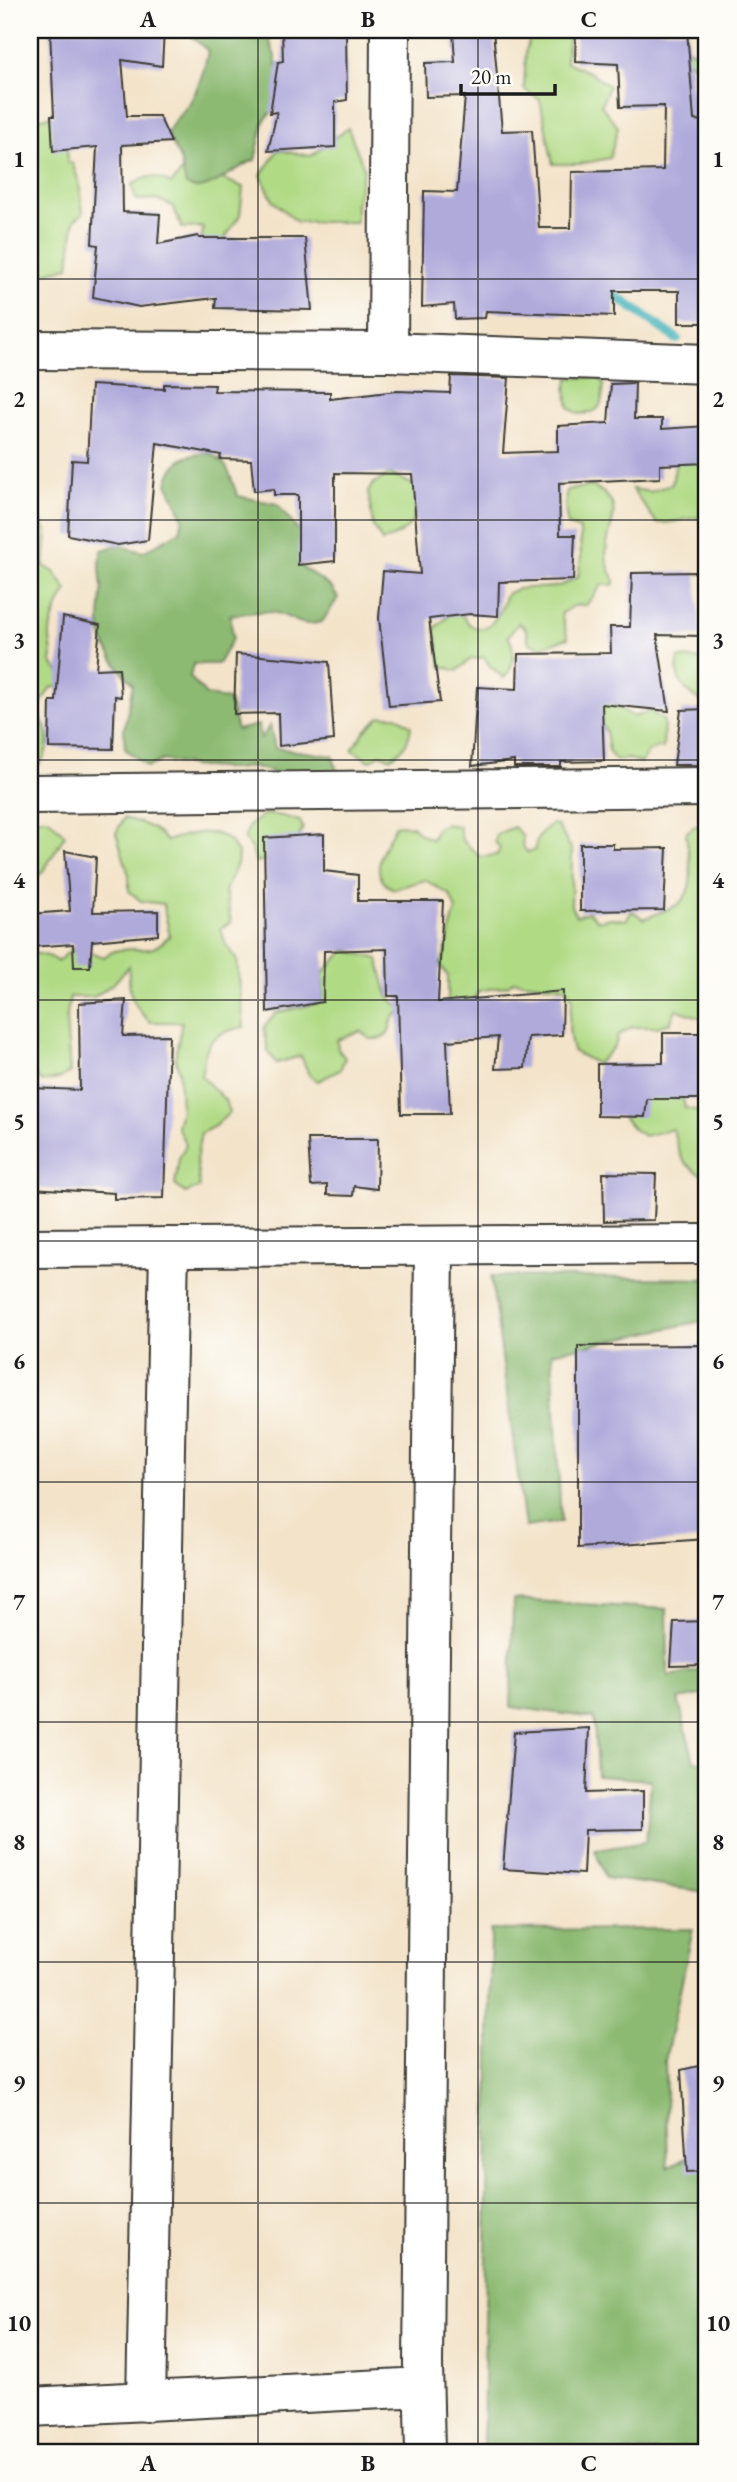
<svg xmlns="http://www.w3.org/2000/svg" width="737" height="2482" font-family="'EB Garamond',serif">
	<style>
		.green { fill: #b1da85; stroke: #667b50; stroke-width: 2 }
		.forest { fill: #8cba72; stroke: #546b47; stroke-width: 2 }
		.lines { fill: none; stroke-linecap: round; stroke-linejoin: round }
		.stream { stroke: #42b2ba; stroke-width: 10 }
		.building { fill: #b0aadb }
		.minor-casing { stroke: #3c3a36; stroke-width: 42 }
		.minor { stroke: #fff; stroke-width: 38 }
		.grid { fill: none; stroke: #1c1c1c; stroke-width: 2; stroke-opacity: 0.55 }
		.neatline { fill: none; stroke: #1c1c1c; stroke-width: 2.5 }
		.grid-label { font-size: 23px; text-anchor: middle; font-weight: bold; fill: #1c1c1c }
	</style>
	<rect width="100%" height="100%" fill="#fdfcf7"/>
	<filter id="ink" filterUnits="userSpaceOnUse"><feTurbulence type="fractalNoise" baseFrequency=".0143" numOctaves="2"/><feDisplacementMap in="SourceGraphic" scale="14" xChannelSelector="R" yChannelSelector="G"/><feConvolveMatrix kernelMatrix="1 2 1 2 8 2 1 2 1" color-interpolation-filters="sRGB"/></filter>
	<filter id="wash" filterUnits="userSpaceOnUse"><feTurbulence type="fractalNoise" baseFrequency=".00686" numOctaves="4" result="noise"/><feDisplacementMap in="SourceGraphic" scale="28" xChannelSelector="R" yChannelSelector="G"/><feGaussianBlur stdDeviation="1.57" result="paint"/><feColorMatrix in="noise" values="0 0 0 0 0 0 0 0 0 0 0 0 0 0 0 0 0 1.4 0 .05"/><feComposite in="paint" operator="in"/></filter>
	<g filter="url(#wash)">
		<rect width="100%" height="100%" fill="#f3e3c9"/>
		<path class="green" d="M533,30H569L566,62L591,73L609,86L601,105L618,127L610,158L580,164H553L540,100L524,89L526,50Z
			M680,43L693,52L707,45V110L698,109L697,69L690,62L668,66Z
			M51,116L66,129L68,163H72L79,182L83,213L74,221L69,267L45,273L32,271L35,252L30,218V120Z
			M348,128L364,168L356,204V222H297L273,201L261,175L278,150L311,156Z
			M183,171L205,172L243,187L240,215L225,238L200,256L203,227L182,228L173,206L156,199L136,200L132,185C147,174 156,175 171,184Z
			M598,377L604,385C601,407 602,413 578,414L569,407L566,389L569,378Z
			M677,456L702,463L707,467V517C690,516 675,524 657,523L632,489L650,492L672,484Z
			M390,474L418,487C415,519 416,530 382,541L373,526L368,492L373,484Z
			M593,486C630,506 606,524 606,554C606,564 611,573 615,581L613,585H602L586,605L573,606L561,614L568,638L541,647L529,643L526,629L519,623L508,636C516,651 515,666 504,678L490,666L484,657L471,659L457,671L441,666L435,628L457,609C461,614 467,623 472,626C490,636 503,609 505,596C521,582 544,592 562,585C568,583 573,579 578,577L581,558L580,529L568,525C565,513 564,502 567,490Z
			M30,512L38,513L47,533L44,566L54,572L67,590C61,599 50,623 50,633C49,644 54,651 51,662L70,685L50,688L37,710C49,732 54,750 35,769L30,768Z
			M679,658L707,660V701C695,701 682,688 678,676C677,671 678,663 679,658Z
			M602,698L634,717L650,711L664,721L663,749L658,747L648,752L641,763L630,759L615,760L609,752L606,731L595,715Z
			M380,716H397L411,726C409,742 404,750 390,758L380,754L370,761L352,750L365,731Z
			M264,814L282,816L300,821L303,828C291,854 284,857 256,862L252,850L244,839L249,826Z
			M30,818H48L65,835L43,872L30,881Z
			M124,818C141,823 155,826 166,841C184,835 210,827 227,839C231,842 235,849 238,853L237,864L225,891L231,922L220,929L226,945L237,960L244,1027C209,1034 206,1042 201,1076L225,1100L229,1113L215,1126L201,1133L196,1160L200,1187L185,1193L175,1185L179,1158L186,1145L177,1127L181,1110L179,1070L175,1058L182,1022H150C131,1004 128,992 129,966L114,983L94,997H70L66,1020L70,1072L59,1079L42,1082L34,1074L30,1049V952L51,957L57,962L78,944L89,952L104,957C118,945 134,951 150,949C157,948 165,940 170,936L163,904L141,901L129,891V875L116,833Z
			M444,824L459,826L462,840L480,857L497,855L500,848L495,842L497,834L514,827L523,837L522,845L527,852L535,850C535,838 543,831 552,824L557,825L572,850L571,906L576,916L589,912L598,921L609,918L626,920L632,911L644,919C654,914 665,911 675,906C700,892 688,855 686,833L695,826H707V1020L676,1009L670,1023L657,1027H633L618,1035L615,1046L597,1064L573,1051C568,1032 568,1018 573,999L565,987L514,981L507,986L478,991L472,1004L466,1036L454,1041L448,1001V976L440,965C449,948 449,929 456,910L450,895L425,880L394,889C365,877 385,844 396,825L412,826L420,834L432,840L436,829Z
			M345,950L378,959L388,996L402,1010L393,1018L388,1034L378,1039H370L361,1031L337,1040L338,1049L345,1058L340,1070L318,1081L309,1075L301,1056L276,1063L268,1051L264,1027L276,1013L323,1002V973Z
			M625,1095L683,1099L685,1108L707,1113V1174L702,1175C679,1162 679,1154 673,1129L644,1136L633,1129L623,1117Z"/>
		<path class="forest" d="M185,30H264C277,53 280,76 280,102L264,121L255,160C239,165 212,189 197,188C193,188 189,186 186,185L180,159L167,134C173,120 183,113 191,101C199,86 205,68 208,51Z
			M209,453C232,465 228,475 238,496L277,504L301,534L299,565L331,587L338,598L322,622C295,629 291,613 269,612C257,611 243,614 230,615L233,638L218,664H193L190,677L206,695L229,700L237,730L258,725L261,739L270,725L275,748L333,756L338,776L308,783L252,766L236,769L192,766L163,760L148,767L125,749L124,729L133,684C118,668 100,645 100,622C100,611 102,600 102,589C101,574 98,564 102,550L118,545L143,552L180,531L183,518L167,483C175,458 184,455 209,453Z
			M491,1276L707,1279V1320L552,1353L561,1522L525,1527Z
			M513,1600L667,1609L668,1676L707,1669V1694L678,1699L694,1761L707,1763V1892L606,1878L595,1850L646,1842L651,1780L597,1776L594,1718L511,1707Z
			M693,1929L665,2061L668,2167L707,2148V2452H483L491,1930Z"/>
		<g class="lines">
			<path class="stream" d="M603,287L677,339"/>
		</g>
		<g id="blocks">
			<path class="building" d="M50,30H164L162,66L122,60L127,116H159L171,142L122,145L123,212L160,214L158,244L198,236L199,238H305L312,310L215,308L216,298L139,307L93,297L98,245L92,244L97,147L53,151L51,116H54Z
				M282,30H346L347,100L335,102V147L268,151L277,112L270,113L278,62L283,61Z
				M453,30H493L502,131L532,130L539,228H571L572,172L663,170L664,106L620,107L618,64L575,62L576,30H687L694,120L707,121V323H679V291H614V316L486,311L485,318L455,319L454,304L422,307L424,191L457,192L465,96L426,97L425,63L455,62Z
				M451,376L509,378L503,453L558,451V426L608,423L611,384L635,383L634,419H662V429L707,426V463L660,465V478L559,483L560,535H575L573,580L499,582L498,616L470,614L429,619L440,702L389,706L379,618L383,571L420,574L412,474L335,473V561L298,565V495H274V489L254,491L251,460L220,459L221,455L157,443L148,540L118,545L68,535L72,460L87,461L91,385L164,389V384L215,385L214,391L330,392V399L397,391L450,393Z
				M696,572L701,636L657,635L669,711L602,704L604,761L561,762V767H514V761L472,766L477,687L517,689L518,654L611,653L610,627H630L632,573Z
				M63,617L100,625L96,669L119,668L121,697L115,696L113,749L49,748L50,701H56Z
				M236,654L329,662L334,740L279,746L278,713L234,714Z
				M707,709V765H674L681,710Z
				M324,834V871L358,875V901H443L438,1002L563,991L562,1035L528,1037L525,1068L495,1069L498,1037L447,1041L450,1114H401L398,996H388L387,949L324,951L323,1002L267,1012L264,838Z
				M580,844H613V849L667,848L664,910L580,911Z
				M65,851L96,857L93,912L158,911V935L92,941L90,967H74L73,944L30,947V914L70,911Z
				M126,1000L123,1036L169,1035L164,1198L114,1199V1193L30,1188L31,1088L80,1090L79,1003Z
				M663,1033H707V1099H647L645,1117L597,1116V1064L663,1063Z
				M308,1139H378L377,1189L354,1186L353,1196L327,1195V1185L311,1186Z
				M603,1173L656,1174L654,1220L604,1221Z
				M707,1345V1539L578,1548V1346Z
				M707,1621V1665L671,1666L674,1622Z
				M589,1728L586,1793L643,1791V1829L585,1830L583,1874L503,1869L514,1732Z
				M707,2064V2171L687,2172L681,2070Z"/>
		</g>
	</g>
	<g filter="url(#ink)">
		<use href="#blocks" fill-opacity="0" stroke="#3c3a36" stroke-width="2"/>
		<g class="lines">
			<defs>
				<path id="minor" d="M30,350L388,352L707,364
					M388,352L390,30
					M30,794L707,787
					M30,1248L707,1244
					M146,2402L169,1247
					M30,2407L423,2387
					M425,2452L423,2364L434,1246"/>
			</defs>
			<use href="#minor" class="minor-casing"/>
			<use href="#minor" class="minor"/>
		</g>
	</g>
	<path class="grid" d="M258,30V2452M478,30V2452M30,279H707M30,520H707M30,760H707M30,1000H707M30,1241H707M30,1482H707M30,1722H707M30,1962H707M30,2203H707"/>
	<rect width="737" height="2482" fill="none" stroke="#fdfcf7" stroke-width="77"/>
	<path d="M461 84v10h94v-10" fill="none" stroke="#1c1c1c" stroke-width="3.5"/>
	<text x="471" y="84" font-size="21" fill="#1c1c1c" stroke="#fdfcf7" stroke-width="5" paint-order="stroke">20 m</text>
	<rect x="38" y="38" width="660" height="2406" class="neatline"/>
	<g class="grid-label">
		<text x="148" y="27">A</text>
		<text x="368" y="27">B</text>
		<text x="589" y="27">C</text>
		<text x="19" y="167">1</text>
		<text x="718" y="167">1</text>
		<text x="19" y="407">2</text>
		<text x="718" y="407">2</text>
		<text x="19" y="648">3</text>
		<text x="718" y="648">3</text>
		<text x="19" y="888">4</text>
		<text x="718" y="888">4</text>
		<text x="19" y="1129">5</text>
		<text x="718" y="1129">5</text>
		<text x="19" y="1369">6</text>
		<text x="718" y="1369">6</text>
		<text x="19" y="1610">7</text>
		<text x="718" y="1610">7</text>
		<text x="19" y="1850">8</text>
		<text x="718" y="1850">8</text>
		<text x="19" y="2091">9</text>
		<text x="718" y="2091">9</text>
		<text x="19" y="2331">10</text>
		<text x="718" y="2331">10</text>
		<text x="148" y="2471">A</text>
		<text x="368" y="2471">B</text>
		<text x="589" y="2471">C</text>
	</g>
</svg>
